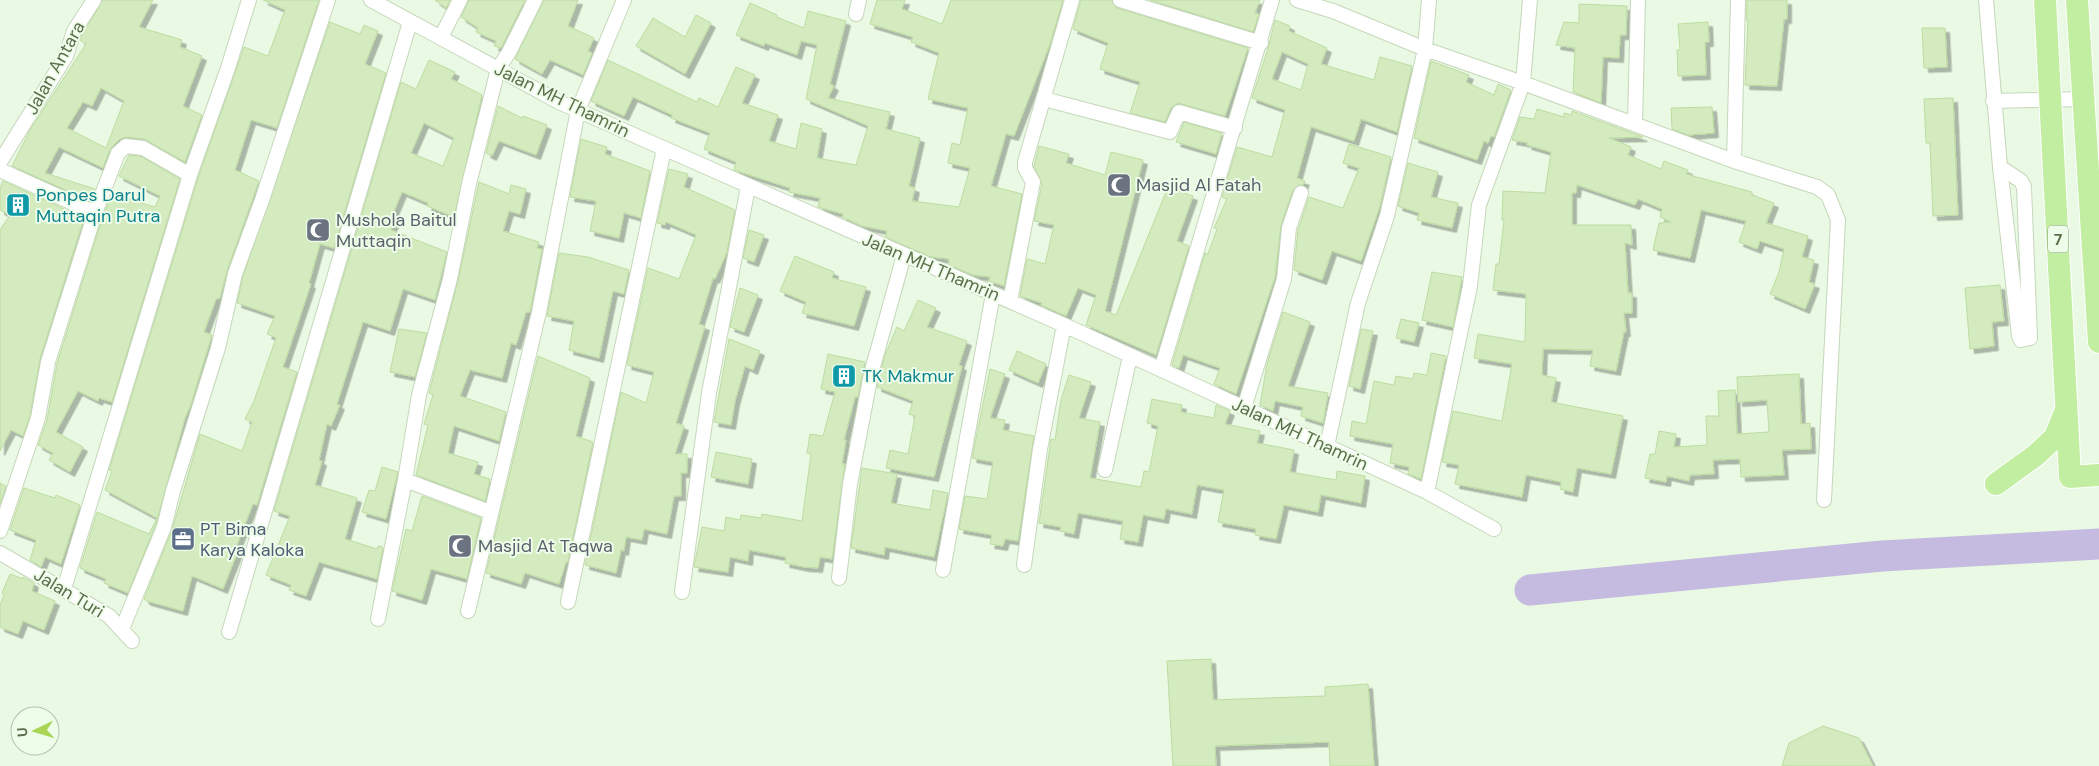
<svg xmlns="http://www.w3.org/2000/svg" width="2099" height="766" font-family="'DM Sans',sans-serif">
	<style>
		.lines { fill: none; stroke-linecap: round; stroke-linejoin: round }
		.river { stroke: #c5bbe0; stroke-width: 31 }
		.building { fill: #d3ebbe; stroke: #bddca1; fill-rule: evenodd; filter: url(#shadow) }
		.minor-casing { stroke: #c6d7bb; stroke-width: 16 }
		.trunk-casing { stroke: #fff; stroke-width: 24 }
		.minor { stroke: #fff; stroke-width: 14 }
		.trunk { stroke: #c2eea2; stroke-width: 22 }
		.labels { text-anchor: middle; dominant-baseline: central; stroke-width: 4; stroke-linejoin: round; paint-order: stroke }
		.shield { fill: #eefde9; stroke: #88997b; stroke-width: 1 }
		.shield-label { font-size: 16px; font-weight: bold; fill: #5d6e4c }
		.street-label { font-size: 18px; fill: #5d6e4c; stroke: #eefde9 }
		.worship-label { font-size: 18px; fill: #5b616d; stroke: #eefde9; text-anchor: start }
		.culture-label { font-size: 18px; fill: #0d838f; stroke: #eefde9; text-anchor: start }
		.service-label { font-size: 18px; fill: #4e5e75; stroke: #eefde9; text-anchor: start }
	</style>
	<defs>
		<filter id="shadow"><feDropShadow dx="4.5" dy="4.5" stdDeviation="0" flood-color="#0004"/></filter>
	</defs>
	<rect width="100%" height="100%" fill="#e9f9e3"/>
	<g class="lines">
		<path class="river" d="M1530,590L1882,556L2099,544"/>
	</g>
	<path class="building" d="M103,0H153L139,27L182,40L180,47L202,56L183,106L202,115L185,162L144,139L127,137L120,139L110,149L103,168L59,147L45,173L95,189L90,201L12,166L30,130L86,44L80,40L82,35ZM101,88L124,101L106,148L67,128L83,102L92,106Z
		M263,0H319L277,128L251,120L235,170L259,181L227,271L220,298L216,299L204,332L212,335L211,338L190,407L185,418L156,524L128,593L104,583L106,579L80,568L97,512L149,534L157,518L105,490L112,471L109,470L198,178L244,47L268,56L285,10Z
		M435,0H450L446,8Z
		M469,0H525L501,48L494,46L496,41L476,32L478,28L461,17Z
		M544,0H578L568,26L594,38L588,51L592,53L583,75L550,60L542,74L515,59Z
		M877,0H905L902,9L942,24L951,0H1063L1050,44L1014,136L1006,134L991,186L1022,194L1004,286L989,281L990,277L973,275L949,265V259L931,257L885,237L887,231L862,226L842,217L843,214L818,207L820,198L789,192L790,188L734,170L736,162L704,149L710,133L671,118L672,115L633,97L624,116L591,101L608,60L697,102L699,98L718,107L736,67L755,75L742,103L778,115L769,141L796,149L801,123L822,129L817,158L856,165L868,126L806,99L817,45L801,41L797,55L765,43L764,46L736,35L750,3L777,15L776,17L804,28L808,11L846,21L830,84L834,86L828,98L890,112L886,129L920,138L909,186L915,188L912,201L959,207L970,168L948,163L952,143L960,145L968,108L928,99L939,53L911,42L913,37L870,24Z
		M1081,0H1111L1117,8L1248,48L1225,116L1178,103L1171,108L1165,122L1130,113L1140,82L1100,69L1108,43L1073,29Z
		M1150,0H1260L1255,13L1259,14L1253,32Z
		M1747,0H1787V19H1784L1777,86L1745,85L1748,20H1746Z
		M1579,4L1627,6L1626,35H1620L1619,58L1603,57L1601,103L1573,92L1575,48L1556,45L1564,22L1579,23Z
		M696,15L711,23L685,74L636,46L653,18L685,37Z
		M1275,20L1290,26L1289,31L1327,48L1321,64L1374,80L1380,57L1412,66L1397,132L1361,119L1354,141L1311,127L1297,178L1305,181L1303,185H1299L1293,190L1281,225L1275,277L1236,394L1214,384L1220,368L1183,355L1179,368L1172,365L1205,253L1208,254L1217,229L1214,228L1227,199L1222,197L1237,147L1272,157L1285,110L1252,98L1269,45ZM1282,52L1308,64L1301,90L1272,79Z
		M330,22L360,34L364,25L378,31L365,64L386,73L334,248L320,244L309,283L311,284L283,367L297,372L257,505L253,504L235,550L238,551L223,589L192,576L183,611L147,601L144,599L172,530L200,434L242,451L252,422L245,419L254,401L276,338L267,334L275,316L237,303L243,276Z
		M1708,22L1709,42H1705L1706,75L1678,76L1677,50H1680L1678,24Z
		M1922,28H1945L1947,67L1924,68Z
		M429,60L455,72L451,79L482,95L454,217L427,206L428,203L402,192L390,221L394,223L391,230L447,252L435,300L403,289L390,331L363,322L337,404L340,405L331,426L327,424L319,460L322,461L315,485L357,498L345,539L377,549L378,546L383,547L377,579L319,562L306,596L289,590L291,585L266,575L290,516L274,511L401,82L416,89ZM424,123L454,138L443,166L411,153Z
		M1431,61L1469,75L1466,82L1494,95L1498,84L1511,90L1494,137L1491,136L1488,143L1484,141L1477,160L1414,138Z
		M1953,98L1958,215L1933,216L1930,143H1926L1924,99Z
		M498,106L522,118L523,116L547,125L536,155L499,141L492,156L486,153Z
		M1712,107L1714,133L1688,135L1672,129L1671,108Z
		M1537,109L1564,117V113L1572,115V111L1643,137L1609,138L1631,147L1628,155L1661,169L1664,161L1688,170L1686,174L1752,192V195L1774,203L1766,223L1808,236L1802,257L1814,260L1809,282L1815,284L1805,309L1770,294L1779,272L1784,249L1760,241L1757,249L1739,242L1746,221L1701,210L1690,258L1653,250L1659,223L1671,222L1660,217L1662,209L1638,199L1635,205L1577,185L1576,193H1572V225H1631L1632,245L1625,243L1628,293H1632V313H1624L1626,332H1624L1616,371L1590,366L1593,350L1543,349L1542,375L1556,378L1551,402L1623,416L1611,474L1577,468L1573,492L1560,489L1561,482L1526,475L1522,497L1455,484L1459,465L1442,462L1453,411L1502,421L1512,364L1474,358L1478,334L1525,342L1526,294L1493,290L1496,264H1499L1504,220H1502L1503,191L1545,193L1551,152L1527,145L1528,143L1512,140L1520,117L1534,119Z
		M1184,122L1222,133L1216,154L1176,142Z
		M581,139L607,147L605,154L650,171L641,218L624,213L619,238L590,231L596,201L570,197Z
		M1349,144L1391,157L1380,206L1361,261L1332,251L1322,280L1294,270L1298,230L1309,197L1343,208L1359,168L1343,163Z
		M1039,146L1069,154L1066,163L1105,175L1111,152L1143,160L1105,311L1116,315L1168,187L1193,196L1177,241L1189,246L1156,355L1086,325L1096,295L1078,288L1066,316L1041,305L1042,303L1020,296L1027,259L1045,264L1054,225L1034,221L1042,184L1034,166Z
		M129,155L140,156L180,179L112,402L99,398L98,401L78,391L56,432L83,447L70,472L49,460L53,453L38,445L47,420L57,364L103,216L112,194L155,207L160,196L119,176Z
		M1408,163L1438,172L1431,197L1458,203L1452,228L1417,220L1419,213L1398,206Z
		M669,169L688,174L684,187L735,210L727,252L715,279L713,278L699,324L705,326L676,423L684,426L675,454H687V473H681V496H674L667,534L644,529L642,540L626,537L624,551L621,550L616,573L585,565L621,392L646,403L654,372L627,365L648,268L679,279L696,235L666,222L665,225L657,223Z
		M3,181L84,218L40,359L30,416L23,436L11,430L0,451V230L10,215L0,210V188Z
		M479,182L509,194L511,185L526,189L520,214L509,211L503,231L539,242L537,248L542,249L530,312H526L516,345L511,343L502,378L470,370L460,396L506,412L499,441L454,426L448,453L478,462L474,474L490,479L485,501L416,475L428,425L424,424L433,395L429,393L458,281Z
		M749,230L764,235L754,262L743,258Z
		M559,253L588,257L629,270L624,294L613,291L599,358L569,350L574,321L547,316Z
		M795,256L834,272L832,278L866,287L854,326L802,313L806,302L780,291Z
		M1432,272L1462,277L1453,327L1422,320Z
		M2000,285L2004,321L1992,322L1994,346L1970,349L1965,288Z
		M740,288L758,295L744,332L730,327Z
		M918,300L936,308L927,327L967,341L959,365L962,366L934,477L886,468L890,450L908,454L915,416L909,414L913,401L877,387L885,355L897,327L904,331Z
		M1283,312L1310,322L1288,386L1328,393L1323,423L1301,416L1303,407L1275,401L1273,411L1260,405L1267,364Z
		M1401,319L1419,323L1414,342L1396,338Z
		M399,329L427,333L415,377L390,372Z
		M1361,329L1373,331L1360,389L1349,386Z
		M729,339L760,351L753,370L745,366L735,401L731,425L714,422Z
		M1017,351L1046,364L1038,383L1009,370Z
		M1431,353L1446,356L1421,479L1408,474L1409,467L1390,463L1393,444L1350,436L1352,421L1366,424L1374,381L1394,385L1396,376L1413,379L1414,373L1427,375Z
		M828,354L865,362L858,397H855L844,440H846L842,464H845L832,559L820,557L818,568L804,567L785,563L786,557L749,550L748,561L730,557L728,572L694,567L702,527L724,531L726,517L740,520L741,515L761,518L762,514L802,521L811,454L807,453L810,434L823,436L835,392L821,389Z
		M538,356L590,378L576,436L593,442L568,562H566L559,584L525,573L521,584L486,573Z
		M990,369L1005,374L990,418L1005,420L1003,430L1034,436L1018,541L1005,539L1003,546L990,544L992,535L959,529L965,496L987,499L993,462L972,458Z
		M1799,374L1801,424L1810,423L1811,449L1782,450L1784,475L1741,477L1740,459L1713,460L1714,474L1690,475L1689,481L1667,476L1666,482L1645,478L1650,454H1655L1659,431L1676,434L1674,447L1707,445L1706,416H1719L1718,391L1735,390L1737,434L1769,432L1767,400L1738,402L1737,377Z
		M1069,375L1091,382L1079,418L1100,422L1090,478L1141,487L1144,471L1149,472L1158,426L1147,423L1152,399L1182,405L1181,412L1214,418L1216,405L1230,411L1225,424L1260,431L1257,443L1294,450L1290,472L1336,480L1337,471L1365,476L1361,503L1321,495L1318,512L1284,505L1276,539L1255,535L1256,529L1218,522L1224,490L1197,485L1192,514L1166,509L1164,519L1143,515L1138,542L1120,539L1123,521L1078,513L1074,534L1060,531L1061,527L1039,523L1051,439L1055,440L1061,400Z
		M716,452L752,459L748,484L711,477Z
		M382,467L398,472L386,519L362,512L369,490L375,491Z
		M862,468L897,474L891,503L930,510L933,490L948,493L934,557L885,547L884,555L851,548Z
		M0,483L6,486L0,504Z
		M24,488L55,498L56,495L80,505L61,564L45,557L41,567L30,560L36,540L10,530Z
		M422,496L481,518L467,579L431,569L422,600L392,591L406,529L412,531Z
		M10,574L23,579V577L34,583L32,591L55,601L44,630L23,621L18,634L0,627V605L4,594L2,593Z
		M1211,659L1213,700L1325,696V687L1368,684L1374,766H1330L1329,742L1215,746L1216,766H1173L1167,661Z
		M1823,726L1859,738L1873,766H1782L1789,743Z"/>
	<g class="lines">
		<defs>
			<path id="minor" d="M371,0L559,102L1064,325L1427,492L1494,529
				M1120,0L1261,43
				M1297,0L1333,11L1425,49L1523,83L1734,161L1817,187L1828,195L1838,220L1824,500
				M1986,0L2000,167L2019,336L2021,340L2030,338L2024,187L2021,181L2000,167
				M856,14L859,0
				M441,37L460,0
				M1044,99L1170,132L1179,112L1235,128
				M1993,101L2083,99
				M1635,123L1638,0
				M1734,161L1738,0
				M0,162L66,56L74,31L94,0
				M0,170L95,213L48,362L38,418L0,531
				M95,213L118,153L126,146L143,148L190,175
				M1010,301L1033,182L1025,168V162L1072,0
				M1161,370L1272,0
				M1244,408L1284,279L1289,228L1301,193
				M1327,446L1358,303L1387,216L1425,49L1429,0
				M1105,470L1130,356
				M405,480L490,512
				M1427,492L1470,286L1479,205L1523,83L1530,0
				M0,553L109,616L132,641
				M1024,565L1040,449L1064,325
				M943,570L993,294
				M839,578L850,484L871,374L904,255
				M64,589L190,175L228,68L249,0
				M682,592L709,393L748,187
				M568,602L664,149
				M468,611L539,312L578,110L624,0
				M378,619L405,480L419,395L450,279L469,184L498,69L509,52L535,0
				M122,629L164,527L173,491L218,348L235,274L262,200L328,0
				M229,632L410,22"/>
			<path id="trunk" d="M2045,0L2070,477L2099,475
				M2077,0L2099,342
				M1996,484L2036,455L2055,437L2065,412"/>
		</defs>
		<use href="#minor" class="minor-casing"/>
		<use href="#trunk" class="trunk-casing"/>
		<use href="#minor" class="minor"/>
		<use href="#trunk" class="trunk"/>
	</g>
	<defs>
		<symbol id="mosque-square" viewBox="-11 -11 22 22"><rect x="-9" y="-9" width="18" height="18" rx="4" fill="#6b7280" stroke="#eefde9"/><path d="M3.5-4.9A6 6 0 1 0 3.5 4.9A5 5 0 1 1 3.5-4.9Z" fill="#fff"/></symbol>
		<symbol id="building-square" viewBox="-11 -11 22 22"><rect x="-9" y="-9" width="18" height="18" rx="4" fill="#0f9aa8" stroke="#eefde9"/><path d="M-4-6H4V6H1V3H-1V6H-4ZM-2.5-4.3h1.7v1.8h-1.7ZM.8-4.3h1.7v1.8H.8ZM-2.5-1h1.7V.8h-1.7ZM.8-1h1.7V.8H.8Z" fill="#fff"/></symbol>
		<symbol id="office-square" viewBox="-11 -11 22 22"><rect x="-9" y="-9" width="18" height="18" rx="4" fill="#5c6f8a" stroke="#eefde9"/><path d="M-6-3h4V-5.5h4V-3h4V5H-6ZM-1-4.5V-3h2v-1.5ZM-6 0V1H6V0Z" fill="#fff"/></symbol>
	</defs>
	<g fill-rule="evenodd">
		<use href="#mosque-square" x="1105" y="171" width="28" height="28"/>
		<use href="#building-square" x="4" y="191" width="28" height="28"/>
		<use href="#mosque-square" x="304" y="216" width="28" height="28"/>
		<use href="#building-square" x="830" y="362" width="28" height="28"/>
		<use href="#office-square" x="169" y="525" width="28" height="28"/>
		<use href="#mosque-square" x="446" y="532" width="28" height="28"/>
	</g>
	<g class="labels">
		<rect class="shield" x="2048" y="225.5" width="20" height="27" rx="4"/>
		<g class="shield-label">
			<text x="2058" y="239">7</text>
		</g>
		<g class="street-label">
			<text transform="translate(55 68) rotate(-61)">Jalan Antara</text>
			<text transform="translate(562 100) rotate(26)">Jalan MH Thamrin</text>
			<text transform="translate(931 267) rotate(23)">Jalan MH Thamrin</text>
			<text transform="translate(1300 434) rotate(25)">Jalan MH Thamrin</text>
			<text transform="translate(69 593) rotate(31)">Jalan Turi</text>
		</g>
		<g class="worship-label">
			<text x="1136" y="185">Masjid Al Fatah</text>
			<text x="336" y="220">Mushola Baitul<tspan x="336" dy="21">Muttaqin</tspan></text>
			<text x="478" y="546">Masjid At Taqwa</text>
		</g>
		<g class="culture-label">
			<text x="36" y="195">Ponpes Darul<tspan x="36" dy="21">Muttaqin Putra</tspan></text>
			<text x="862" y="376">TK Makmur</text>
		</g>
		<g class="service-label">
			<text x="200" y="529">PT Bima<tspan x="200" dy="21">Karya Kaloka</tspan></text>
		</g>
	</g>
	<g transform="translate(35 731) rotate(265)"><circle r="24" fill="#eefde9" stroke="#b4c4aa"/>
	<path d="M0-4L9 19L0 12L-9 19Z" fill="#a8d556"/>
	<text y="-8" font-size="14" font-weight="bold" text-anchor="middle" fill="#5d6e4c">U</text>
	</g>
</svg>
